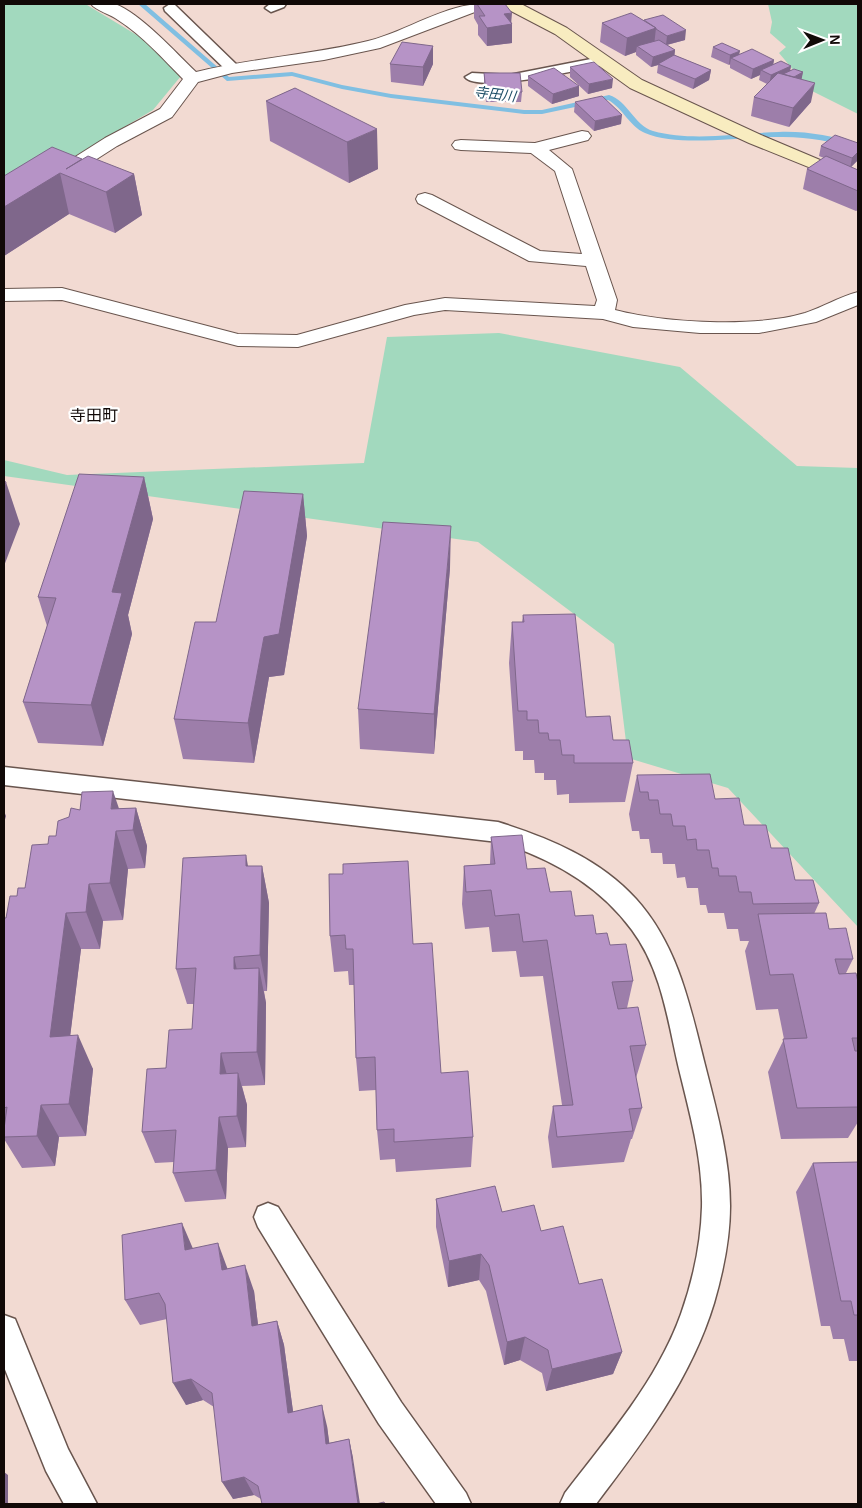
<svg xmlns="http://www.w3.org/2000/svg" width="862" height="1508" font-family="Helvetica,'Noto Sans JP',sans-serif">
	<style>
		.green { fill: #a2d9be }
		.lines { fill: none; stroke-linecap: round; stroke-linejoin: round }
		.stream { fill: #80bfe2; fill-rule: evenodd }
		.lane-casing { stroke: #69554e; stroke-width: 3 }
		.street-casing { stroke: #69554e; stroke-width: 2 }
		.secondary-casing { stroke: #69554e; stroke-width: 2 }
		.lane { fill: #fff; fill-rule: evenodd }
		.street { fill: #fff; fill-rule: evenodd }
		.secondary { fill: #f8ecc0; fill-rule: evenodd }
		.wall { fill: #9d7eaa }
		.shaded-wall { fill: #7f678b }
		.building { fill: #b693c6; stroke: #7f678b }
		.labels { text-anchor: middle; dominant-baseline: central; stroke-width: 4.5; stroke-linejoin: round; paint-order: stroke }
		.far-water-label { font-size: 14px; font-style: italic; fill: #1b4c65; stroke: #fff }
		.neighbourhood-label { font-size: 16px; fill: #110907; stroke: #fff }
	</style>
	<rect width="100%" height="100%" fill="#f2dad2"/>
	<path class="green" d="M4,4L87,5L140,37L181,76L153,110L4,198Z
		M768,4H858V114L810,90L779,53L786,47L770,33L772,22Z
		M499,333L680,367L797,466L858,468V927L728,788L628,758L614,644L478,542L4,476V460L67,475L364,463L387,337Z"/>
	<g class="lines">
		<path class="stream" d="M138,4H145L229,77L292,72L342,85L391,94L524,110H542L609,95C628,101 634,125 653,131C693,142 738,133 779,132C807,131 832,136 858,144V148C830,142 812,137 783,137C744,136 680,148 645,133C629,126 623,108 608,100L542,114H524L391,98L342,89L292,76L227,81Z"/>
		<defs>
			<path id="lane" d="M170,4L175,5L237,65L239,68L237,71H227L165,11L164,8Z
				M270,4H286L284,7L271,12L265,8Z
				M601,57L608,61L606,64C584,69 478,94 465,77L472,73L509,75Z
				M4,767L498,822C549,838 600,859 636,899C680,948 691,1011 707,1073C718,1116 730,1161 730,1206C730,1239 723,1272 714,1303C691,1379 643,1442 596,1504H560L565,1493C608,1437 657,1381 681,1314C693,1280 701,1243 702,1207C703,1160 690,1114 679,1069C668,1022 662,970 632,930C599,885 551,858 498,842L4,785Z
				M268,1203L278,1207L401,1402L466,1493L471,1504H436L379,1424L258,1227L254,1217L258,1207Z
				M4,1315L15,1319L68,1449L97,1504H64L46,1471L4,1367Z"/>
			<path id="street" d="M91,4C98,4 108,2 115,4C140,13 176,53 196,72C252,58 311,55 368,41C409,31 448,1 491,4L488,7L380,48L324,60L232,73L198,82L172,117L117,146L11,214L4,216V202L105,138L160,109L183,79C162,58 143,36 118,20C111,14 96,11 91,4Z
				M582,131L588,132L591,136L588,140L549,150L572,169L617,300L615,310C665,323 755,328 805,313C823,307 839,297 858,292V305L816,322L759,333H700L633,327L603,319L445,310L414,315L298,347L238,346L62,300L4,301V289L62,288L238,334L297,335L405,305L445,298L595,306L597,300L586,266L529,261L418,203L416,199L418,195L425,193L432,195L540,251L582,254L555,171L531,153L461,150L455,149L452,145L455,141L461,140L535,143Z"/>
			<path id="secondary" d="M496,4L523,5L567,28L642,80L761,135L858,176V187L749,143L630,88L555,34L511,11L499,7Z"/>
		</defs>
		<use href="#lane" class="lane-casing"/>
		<use href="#street" class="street-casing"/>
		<use href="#secondary" class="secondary-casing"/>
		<use href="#lane" class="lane"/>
		<use href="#street" class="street"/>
		<use href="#secondary" class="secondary"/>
	</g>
	<path class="wall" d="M474,4H505L512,24V43L487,46L478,35V25L474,18Z
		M644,21L685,40L667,45L675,50L674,55L711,70L709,80L693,89L657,73L658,65L651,67L636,55V52L625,56L600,42L602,23Z
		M433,46V64L423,86L391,82L390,64Z
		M713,47L739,55L774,60L773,65L791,66L790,70L803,72L801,79L811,102L789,127L751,116L754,97L767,84L759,80L760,75L751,79L730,68V64L729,65L711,57Z
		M570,67L612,88L588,94L570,77Z
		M484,73L522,92L521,102H486L484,83Z
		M528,76L579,96L552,104L528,86Z
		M295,88L378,169L349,183L270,141L266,101Z
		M575,102L621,124L594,131L574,112Z
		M858,143V160L851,167L858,170V210L856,211L803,189L807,169L824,158L819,156L821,146Z
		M82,159V160L134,174L142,215L115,233L69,214L4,256V176Z
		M144,477L153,519L128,615L132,634L103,746L38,743L23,702L47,626L38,597Z
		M303,494L307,536L284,675L269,677L254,763L183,759L174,719L216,622Z
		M450,568L434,754L360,749L358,709Z
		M523,615L586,717L613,740L633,763L625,802L569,803V794L557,795L556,780H544V773H535L534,760H523V751H515L509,663L512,622H522Z
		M637,775L715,799L771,848L795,880L819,903L814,914L829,929L853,959L846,973L858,982V1122L848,1138L781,1139L768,1072L784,1039L778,1009L756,1010L745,951L749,941H740L738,929H727L724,913H708L706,905H700L698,888H687L685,877L677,878L675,864H663L662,853H651L649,839H640L639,831H632L629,814Z
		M136,808L147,846L145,868L128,869L123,920L103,921L100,949H81L70,1036L93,1069L86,1136L59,1137L55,1166L22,1168L4,1139V918H6L17,896L25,888L48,844L56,836L69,817L80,810Z
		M491,837L527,869L550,892L575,916L610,945L633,981L627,1008L646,1045L636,1078L642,1108L632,1139H631L624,1162L552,1168L548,1137L553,1106L562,1105L543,976L520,977L516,951L492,952L489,927L465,929L462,904L464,866L490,864Z
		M248,866H262L269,903L267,991H264L266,1003L265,1085L242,1086L247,1105L246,1147L228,1148L226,1199L185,1202L173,1173L174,1162L155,1163L142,1132L192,1029L194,1004H187L176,969Z
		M329,874L413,944L441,1073L473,1137L471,1167L396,1172L395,1159L380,1160L377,1130L376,1090L359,1091L356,1058L354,985H349L348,971L334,972L330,936Z
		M858,1162V1361H849L844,1339H833L830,1326H821L796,1192L813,1163Z
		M436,1199L502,1212L541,1231L579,1284L622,1352L613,1374L546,1391L542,1373L520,1360L504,1365L486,1291L479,1280L448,1287L436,1227Z
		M193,1248L228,1269L254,1291L258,1325L277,1321L284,1345L293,1412L327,1426L329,1443L349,1439L353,1458L261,1499L254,1495L233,1499L214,1407L203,1400L186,1405L167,1319L140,1325L125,1300Z"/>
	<path class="shaded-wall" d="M512,13L511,25L512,24V43L487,46V28L504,14Z
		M656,28L654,46H637L636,52L625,56L627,38Z
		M686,30L685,40L666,45L667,36Z
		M433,46V64L423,86V67Z
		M675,50L674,60L658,64V65L651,67L653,57Z
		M740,51L738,60L731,58L730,64L729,65L730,55Z
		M774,60L772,70H761L760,75L751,79L753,69Z
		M791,66L789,76L769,85L771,75Z
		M711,70L709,80L693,89L695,79Z
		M803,72L801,82L791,79Z
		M613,79L612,88L588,94L589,84Z
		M815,83L811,102L789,127L793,108Z
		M579,86V96L552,104L553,94Z
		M622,115L621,124L594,131L595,121Z
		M377,129L378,169L349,183L347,142Z
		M858,152V160L850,168L852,158Z
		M60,173L69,214L4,256V207Z
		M134,174L142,215L115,233L106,192Z
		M144,477L153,519L128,615L132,634L103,746L91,705L112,592Z
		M6,482L20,524L4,566V488Z
		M303,494L307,536L284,675L269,677L254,763L248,723L264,637Z
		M451,526L450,568L434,754V714Z
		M113,791L126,829L111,809Z
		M136,808L147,846L145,868L133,830Z
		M4,811L6,816L4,823Z
		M116,831L128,869L123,920L110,883Z
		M246,855L253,893L246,866Z
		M262,866L269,903L267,991L260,955Z
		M89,884L103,921L100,949L86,912Z
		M66,913L81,949L66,1070L50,1037Z
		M234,957L242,992L234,969Z
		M259,968L266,1003L265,1085L257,1052Z
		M78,1035L93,1069L86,1136L69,1104Z
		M221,1053L230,1086L220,1074Z
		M238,1073L247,1105L246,1147L237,1116Z
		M41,1105L59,1137L55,1166L37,1136Z
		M219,1117L228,1148L226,1199L216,1170Z
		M182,1223L194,1251L185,1250Z
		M218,1243L228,1270H222Z
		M481,1254L479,1280L448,1287L449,1261Z
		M245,1265L254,1291L261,1350L252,1326Z
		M277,1321L284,1345L296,1433L288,1413Z
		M525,1337L520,1360L504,1365L507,1342Z
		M622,1352L613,1374L546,1391L552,1369Z
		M191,1379L203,1400L186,1405L173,1383Z
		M322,1405L327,1426L332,1462L326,1444Z
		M349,1439L353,1458L360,1504H358Z
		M4,1472L8,1475V1504H4Z
		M244,1477L254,1495L233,1499L222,1482Z"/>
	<path class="building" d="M477,4H505L512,13L504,14L512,24L487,28L479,16H485Z
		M631,13L656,28L627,38L602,23Z
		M663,15L686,30L667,36L656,29V28L644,20Z
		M659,40L675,50L653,57L637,46Z
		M402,42L433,46L423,67L390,64Z
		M722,43L740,51L730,55L713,47Z
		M752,49L774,60L753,69L731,58Z
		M674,55L711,70L695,79L658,64Z
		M781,61L791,66L771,75L761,70Z
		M594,62L613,79L589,84L570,67Z
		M554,68L579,86L553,94L528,76Z
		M794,69L803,72L794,77L783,74Z
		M484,73H520L522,92H486Z
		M778,73L815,83L793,108L754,97Z
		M295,88L377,129L347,142L266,101Z
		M602,96L622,115L595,121L575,102Z
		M835,135L858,143V152L852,158L821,146Z
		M52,147L82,159L66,169L88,156L134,174L106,192L60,173L4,207V176Z
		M826,156L858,170V191L807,169Z
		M79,474L144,477L112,592L122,593L91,705L23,702L56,598L38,597Z
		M4,481L6,482L4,488Z
		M244,491L303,494L279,634L264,637L248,723L174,719L195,622H216Z
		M383,522L451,526L434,714L358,709Z
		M575,614L586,717L610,716L613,740H629L633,763H574V755H562L560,740H549L548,733H539L538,720H527V711H518L512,622H524L523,615Z
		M710,774L715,799L739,798L744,825H766L771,848H788L795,880H813L819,903L753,904L751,892H739L736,876H719L718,868H712L709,850H697L696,839L687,840L685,826H673L671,814H660L658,800H649L648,792H640L637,775Z
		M113,791L111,809L136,808L133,830L116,831L110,883L89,884L86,912L66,913L50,1037L78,1035L69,1104L41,1105L37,1136L4,1137V1129L7,1107L4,1108V918H6L10,896H17L18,888H25L32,845L48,844L49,836H56L58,821L69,817L71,808L80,810L82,792Z
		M522,835L527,869L545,868L550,892L571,891L575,916L593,915L596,934L607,933L610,945L626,944L633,981L612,982L618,1009L638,1007L646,1045L630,1046L642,1108L629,1109L633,1131L557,1137L553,1106L573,1105L547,940L523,942L519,914L495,916L491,890L466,892L464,866L495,864L491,837Z
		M246,855V866H262L260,955L234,957V969L259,968L257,1052L221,1053L220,1074L238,1073L237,1116L219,1117L216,1170L173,1173L176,1130L142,1132L147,1069L166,1068L169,1030L192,1029L196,968L176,969L183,858Z
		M408,861L413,944L432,943L441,1073L468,1071L473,1137L394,1142V1129L377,1130L375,1057L356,1058L353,949H346L345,935L330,936L329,874H343V864Z
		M826,913L829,929L846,928L853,959H835L839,974L856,973L858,982V1038H852L855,1051H858V1107L797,1108L783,1039L807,1038L793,974L770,975L758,914Z
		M858,1162V1315H854L851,1301H841L813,1163Z
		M495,1186L502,1212L534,1205L541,1231L563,1226L579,1284L602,1279L622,1352L552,1369L548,1350L525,1337L507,1342L489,1265L481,1254L449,1261L436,1199Z
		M182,1223L185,1250L218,1243L222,1270L245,1265L252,1326L277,1321L288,1413L322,1405L326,1444L349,1439L358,1504H262L258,1486L244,1477L222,1482L212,1393L191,1379L173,1383L165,1304L159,1293L125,1300L122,1235Z
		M384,1502L385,1504H376Z"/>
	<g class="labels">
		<g class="far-water-label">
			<text transform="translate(495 94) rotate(7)">寺田川</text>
		</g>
		<g class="neighbourhood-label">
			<text x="94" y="415">寺田町</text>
		</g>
	</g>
	<rect width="862" height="1508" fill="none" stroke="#110907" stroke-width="10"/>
	<g transform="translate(822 40) rotate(89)" stroke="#ffffff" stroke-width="4" paint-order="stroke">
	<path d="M0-4L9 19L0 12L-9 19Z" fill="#110907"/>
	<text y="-8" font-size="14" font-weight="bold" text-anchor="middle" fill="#110907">N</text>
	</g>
</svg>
